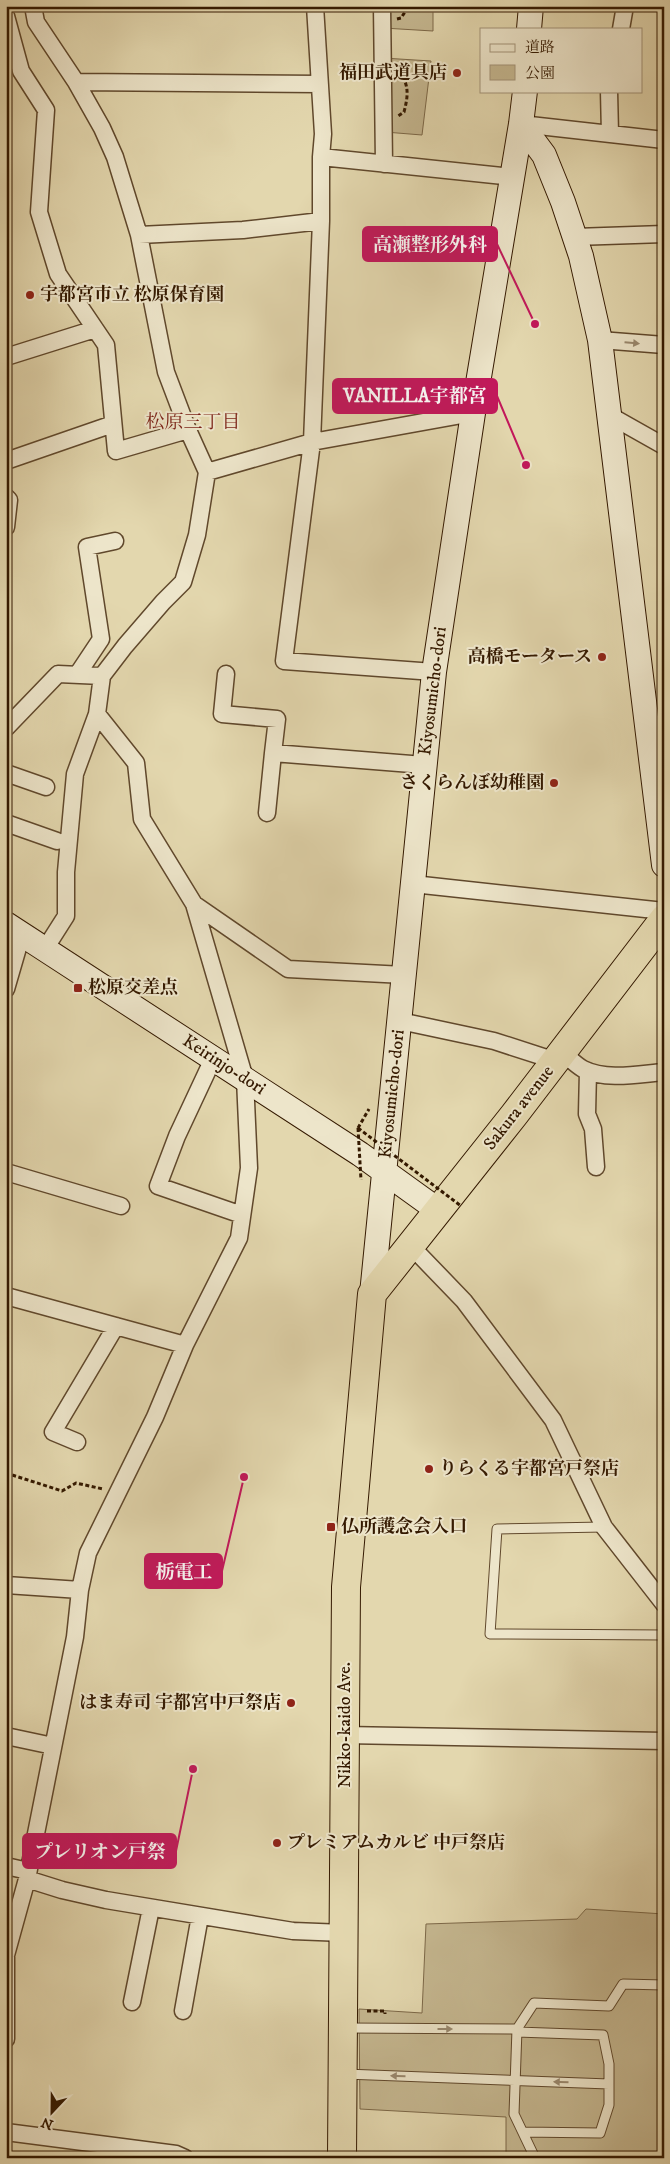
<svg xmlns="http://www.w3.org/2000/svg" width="670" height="2164" font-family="'IM FELL DW Pica','Noto Serif JP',serif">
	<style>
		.green { fill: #c5b790; stroke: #7c6848 }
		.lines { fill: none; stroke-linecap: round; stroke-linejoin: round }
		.lane-casing { stroke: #60482c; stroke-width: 11 }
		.street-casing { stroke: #60482c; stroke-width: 19 }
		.secondary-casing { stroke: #341900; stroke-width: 26 }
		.highway-casing { stroke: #341900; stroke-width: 30 }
		.path { stroke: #341900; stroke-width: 3; stroke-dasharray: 4 2.5; stroke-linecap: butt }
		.lane { stroke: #ede5ca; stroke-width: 9 }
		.street { stroke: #ede5ca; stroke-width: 16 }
		.secondary { stroke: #ede5ca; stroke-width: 24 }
		.highway { stroke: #e3d7ae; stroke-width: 28 }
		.path-bridge { stroke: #341900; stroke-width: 3; stroke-dasharray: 4 2.5; stroke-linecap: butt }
		.oneway { fill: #9a896f }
		.poi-dot { fill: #8f2418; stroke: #ede5ca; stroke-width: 2 }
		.labels { text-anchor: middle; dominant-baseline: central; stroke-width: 4; stroke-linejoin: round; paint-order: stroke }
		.poi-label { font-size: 18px; font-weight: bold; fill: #341900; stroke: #ede5ca; text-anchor: start }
		.street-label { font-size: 18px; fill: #341900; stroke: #ede5ca }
		.neighbourhood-label { font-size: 19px; fill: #7a1f14; stroke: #ede5ca }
		.leader { fill: none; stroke: #c2185b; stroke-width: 2 }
		.callout-dot { fill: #c2185b; stroke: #ede5ca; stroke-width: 2 }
		.callout { fill: #c2185b; stroke: #c2185b; stroke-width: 2 }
		.callout-label { font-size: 19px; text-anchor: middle; font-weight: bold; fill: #fff }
	</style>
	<rect width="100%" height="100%" fill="#e3d7ae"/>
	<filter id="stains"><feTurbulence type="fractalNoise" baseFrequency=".004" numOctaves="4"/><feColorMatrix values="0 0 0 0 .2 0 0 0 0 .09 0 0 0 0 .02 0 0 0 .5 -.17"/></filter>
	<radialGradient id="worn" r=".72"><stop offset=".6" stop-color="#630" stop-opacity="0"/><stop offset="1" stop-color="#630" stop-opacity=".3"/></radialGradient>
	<path class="green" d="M382,6H433V31L383,28Z
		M383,58L431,61L422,135L385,132Z
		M586,1909L664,1914V2158H506V2117L360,2109L359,2009L422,2013L426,1924L577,1919Z"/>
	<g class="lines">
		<defs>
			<path id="lane" d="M604,1527L497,1529L490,1634L664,1635
				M347,2028L517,2029
				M517,2032L603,2035L609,2064V2105L600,2133L523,2132
				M345,2074L609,2084
				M535,2158L514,2114L517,2029L534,2003L609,2006L623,1984L664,1985"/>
			<path id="street" d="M33,6L36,22L76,82L102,128L115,157L139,235L166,372L188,430
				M315,6L323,134L321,157V221L312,442L284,661L434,672
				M382,6L384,164
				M6,16L21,71L46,110L39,212L58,274L106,345L116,451L188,430L207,472L312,442L473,413
				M621,29L625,6
				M76,82L320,84
				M609,91L610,134
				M521,124L664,140
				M321,157L512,177
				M139,235L243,230L321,221
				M575,237L664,234
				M600,340L664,345
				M6,357L95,329
				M609,415L664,446
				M6,461L113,424
				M6,497L9,500L6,527
				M226,674L222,714L277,719L273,753
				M77,675L101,639L87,547L115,541
				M102,676L97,714L136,763L142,819L194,904L288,969L404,975
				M6,728L58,674L102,676L125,646L163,602L183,582L197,535L207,472
				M6,773L46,787
				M267,813L273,753L424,765
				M6,823L57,841
				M413,884L664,911
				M45,949L66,916V872L75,774L97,714
				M6,989L22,934
				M400,1021L494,1041L556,1061
				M562,1052C569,1058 576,1065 583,1069C607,1081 639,1074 664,1072
				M213,1059L177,1136L158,1186L242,1215
				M588,1071L587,1114L593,1129L596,1167
				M6,1172L121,1206
				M411,1246L464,1301L553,1420L604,1527L664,1604
				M6,1296L185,1345
				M77,1442L53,1432L116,1326
				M6,1585L80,1590
				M344,1735L664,1741
				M6,1736L53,1746
				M6,1866L28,1871
				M27,1879L62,1890L106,1900L293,1931L344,1933
				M132,2002L151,1908
				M183,2011L200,1916
				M6,2039V1955L27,1879L75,1637L80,1590L88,1553L155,1417L185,1345L239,1238L249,1168L245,1079L194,904
				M6,2132L176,2154L185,2158"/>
			<path id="secondary" d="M529,29L531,6
				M521,124L544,155L563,202L581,256L600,340L664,865
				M6,924L360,1154L439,1211
				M372,1294L434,672L473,413L521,124L525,91"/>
			<path id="highway" d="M342,2158L346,1587L372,1294L514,1115L664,919"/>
		</defs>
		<use href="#lane" class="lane-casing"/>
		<use href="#street" class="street-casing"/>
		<use href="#secondary" class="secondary-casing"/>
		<use href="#highway" class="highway-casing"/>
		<path class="path" d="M397,19L401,18L409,6
			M398,72C410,83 408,97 404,112L398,116
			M358,1128L369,1109
			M6,1473L62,1491L76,1483L103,1489
			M367,2011H385V2014"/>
		<use href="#lane" class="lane"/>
		<use href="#street" class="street"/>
		<use href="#secondary" class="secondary"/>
		<use href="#highway" class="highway"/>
		<path class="path-bridge" d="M358,1128L461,1206
			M358,1128L361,1180"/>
	</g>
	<defs><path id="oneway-solid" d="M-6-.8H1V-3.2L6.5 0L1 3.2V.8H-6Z" transform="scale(1.25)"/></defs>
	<g class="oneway">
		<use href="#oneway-solid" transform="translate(632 343) rotate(5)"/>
		<use href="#oneway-solid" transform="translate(445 2029)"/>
		<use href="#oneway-solid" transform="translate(398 2076) rotate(-178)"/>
		<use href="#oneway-solid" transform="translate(561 2082) rotate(-178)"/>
	</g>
	<g class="poi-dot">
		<circle cx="457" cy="73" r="5"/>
		<circle cx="30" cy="295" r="5"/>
		<circle cx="602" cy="657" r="5"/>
		<circle cx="554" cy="783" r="5"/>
		<rect x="73" y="983" width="10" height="10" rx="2.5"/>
		<circle cx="429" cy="1469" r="5"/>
		<rect x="326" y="1522" width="10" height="10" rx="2.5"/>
		<circle cx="291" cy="1703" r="5"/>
		<circle cx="277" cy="1843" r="5"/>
	</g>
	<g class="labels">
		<g class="poi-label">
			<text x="447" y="73" text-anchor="end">福田武道具店</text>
			<text x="40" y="295">宇都宮市立 松原保育園</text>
			<text x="592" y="657" text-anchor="end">高橋モータース</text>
			<text x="544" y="783" text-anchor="end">さくらんぼ幼稚園</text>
			<text x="88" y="988">松原交差点</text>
			<text x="439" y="1469">りらくる宇都宮戸祭店</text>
			<text x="341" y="1527">仏所護念会入口</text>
			<text x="281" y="1703" text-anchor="end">はま寿司 宇都宮中戸祭店</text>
			<text x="287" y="1843">プレミアムカルビ 中戸祭店</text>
		</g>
		<g class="street-label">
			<text transform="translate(433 691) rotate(-83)">Kiyosumicho-dori</text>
			<text transform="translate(224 1065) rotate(33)">Keirinjo-dori</text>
			<text transform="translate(392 1094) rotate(-84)">Kiyosumicho-dori</text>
			<text transform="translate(519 1108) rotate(-52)">Sakura avenue</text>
			<text transform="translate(345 1725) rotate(-90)">Nikko-kaido Ave.</text>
		</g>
		<g class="neighbourhood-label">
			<text x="193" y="422">松原三丁目</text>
		</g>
	</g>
	<path class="leader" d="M535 324L497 244M526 465L497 396M244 1477L222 1571M193 1769L176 1851"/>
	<g class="callout-dot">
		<circle cx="535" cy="324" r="5"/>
		<circle cx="526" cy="465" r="5"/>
		<circle cx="244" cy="1477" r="5"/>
		<circle cx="193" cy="1769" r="5"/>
	</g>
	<g class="callout">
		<rect x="363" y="227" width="134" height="34" rx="5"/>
		<rect x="333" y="379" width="164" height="34" rx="5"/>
		<rect x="145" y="1554" width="77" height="34" rx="5"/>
		<rect x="23" y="1834" width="153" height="34" rx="5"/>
	</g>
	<g class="callout-label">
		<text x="430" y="251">高瀬整形外科</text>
		<text x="415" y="402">VANILLA宇都宮</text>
		<text x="184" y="1578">栃電工</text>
		<text x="100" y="1858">プレリオン戸祭</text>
	</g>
	<rect width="670" height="2164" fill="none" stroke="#e3d7ae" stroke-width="25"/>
	<rect x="8" y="8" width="655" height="2149" fill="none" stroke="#341900" stroke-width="2.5"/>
	<rect x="12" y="12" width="645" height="2139" fill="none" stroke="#341900"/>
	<rect x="480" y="28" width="162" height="65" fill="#ede5ca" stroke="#a39379"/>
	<rect x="490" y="44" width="25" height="8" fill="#ede5ca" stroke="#a39379"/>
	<text x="525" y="52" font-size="15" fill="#341900">道路</text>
	<rect x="490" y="65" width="25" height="15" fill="#c5b790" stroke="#a39379"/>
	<text x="525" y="78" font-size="15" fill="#341900">公園</text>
	<g transform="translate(52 2112) rotate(202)" stroke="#ede5ca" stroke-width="4" paint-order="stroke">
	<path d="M0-4L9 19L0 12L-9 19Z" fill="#341900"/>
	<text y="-8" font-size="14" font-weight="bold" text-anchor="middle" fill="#341900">N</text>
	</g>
	<rect width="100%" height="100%" filter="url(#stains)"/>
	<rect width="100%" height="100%" fill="url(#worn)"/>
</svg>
